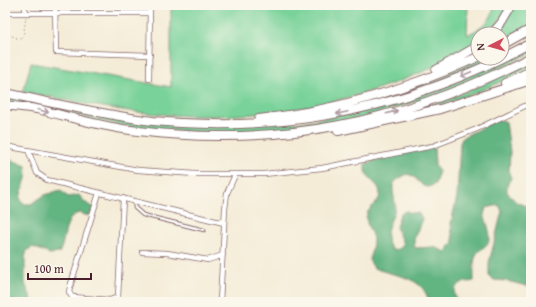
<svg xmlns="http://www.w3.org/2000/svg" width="536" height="307" font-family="'Gentium Book Plus',serif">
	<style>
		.green { fill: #78d299; stroke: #617862 }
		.forest { fill: #62b481; stroke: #566a56 }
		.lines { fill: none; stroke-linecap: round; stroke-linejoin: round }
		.service-casing { stroke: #866767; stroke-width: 4.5 }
		.minor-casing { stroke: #866767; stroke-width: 6 }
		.motorway-casing { stroke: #866767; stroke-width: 10 }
		.path { stroke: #866767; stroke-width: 1; stroke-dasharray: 1 3; stroke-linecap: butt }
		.service { stroke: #fff; stroke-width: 2.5 }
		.minor { stroke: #fff; stroke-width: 4.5 }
		.motorway { stroke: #fff; stroke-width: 8 }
		.oneway { stroke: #ae9aa0 }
	</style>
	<rect width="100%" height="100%" fill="#fbf7ec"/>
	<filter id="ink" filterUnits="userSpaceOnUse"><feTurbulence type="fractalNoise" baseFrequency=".025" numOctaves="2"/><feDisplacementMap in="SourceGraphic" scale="8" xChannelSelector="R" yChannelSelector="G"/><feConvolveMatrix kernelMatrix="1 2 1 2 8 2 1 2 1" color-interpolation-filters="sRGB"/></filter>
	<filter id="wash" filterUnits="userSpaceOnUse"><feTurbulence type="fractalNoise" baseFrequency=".012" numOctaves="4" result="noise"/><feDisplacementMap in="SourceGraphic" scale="16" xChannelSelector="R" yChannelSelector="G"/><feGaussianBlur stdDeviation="0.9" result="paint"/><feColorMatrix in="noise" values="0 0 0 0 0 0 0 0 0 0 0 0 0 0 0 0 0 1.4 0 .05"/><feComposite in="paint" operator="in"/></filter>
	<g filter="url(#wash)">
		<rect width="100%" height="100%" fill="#f4ecd7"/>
		<path class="green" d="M171,5H468L467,35C481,28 493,21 494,5H509L490,34H478V44C377,102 262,125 146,113C105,109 64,99 23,92L31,63L171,87Z
			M514,5H531V25L502,40V34H495Z
			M531,46V54L457,89L342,124L271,134L149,130L5,103V95L118,118L299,123L361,111Z
			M481,58H492L453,75L387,97Z
			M531,62V67C495,85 459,102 420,110L473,89Z"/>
		<path class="forest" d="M502,120L506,122L510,152L509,173L511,178L507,185V192L516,202L531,208V287L507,281L494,280L489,276V263L502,211L499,205L486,208L484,214C486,223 495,239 485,246C481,250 476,252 475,258C473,265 474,274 474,281L461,283L456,287L454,293L456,299L460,302H429C423,275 396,277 374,268L369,260C371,254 373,246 373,239C372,231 364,223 367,214C370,206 380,203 380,193C379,181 363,180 365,164L393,154L434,146L435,165L439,171L435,184L429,187L423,186L413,176L407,174C402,177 397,179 394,183C391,190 395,198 395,205C394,223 379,230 392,250L399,249L403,244L396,227L400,214L406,211L412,213H418L422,218C420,230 411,235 415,248L434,247L446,252L453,242L451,223L457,197L460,143L463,137L495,121Z
			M5,157L26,166L27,175L20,198L23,204H31L45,195L60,190L68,197L79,195L84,202L95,208L89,216L79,213C63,217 66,241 59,253L50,254L33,247L27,250L25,258V284L33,302H5Z"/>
	</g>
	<g filter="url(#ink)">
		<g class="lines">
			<defs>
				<path id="service" d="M134,201L135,208L143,215L204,230"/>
				<path id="minor" d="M24,5L26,12
					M55,5L56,52L150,55
					M5,13H150
					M149,79L150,5
					M5,146L138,170L195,174H264L322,168L433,146L477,129L531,103
					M28,150L37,173L47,180L224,223
					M99,193L70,287L69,292L72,297L110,300L118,297L123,198
					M142,252L167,253L208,260L223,255
					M220,302L225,209L227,193L235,175"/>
				<path id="motorway" d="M492,34L502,22L512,5
					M502,45L531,29
					M502,58L531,43
					M436,70L478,46
					M505,83L531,71
					M5,93C54,103 104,115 153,121C274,133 393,112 502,58
					M5,105C17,107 29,107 41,110C70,117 99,126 130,130C276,149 400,124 531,57
					M259,119C335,111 408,89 478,57
					M338,131L440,109L531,80"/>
			</defs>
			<use href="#service" class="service-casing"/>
			<use href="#minor" class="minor-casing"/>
			<use href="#motorway" class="motorway-casing"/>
			<path class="path" d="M5,33L19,39L23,38L26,17"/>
			<use href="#service" class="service"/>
			<use href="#minor" class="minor"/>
			<use href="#motorway" class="motorway"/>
		</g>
		<defs><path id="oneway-shaft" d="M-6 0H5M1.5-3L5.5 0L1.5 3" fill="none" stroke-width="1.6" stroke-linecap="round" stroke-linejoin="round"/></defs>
		<g class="oneway">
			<use href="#oneway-shaft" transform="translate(466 74) rotate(157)"/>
			<use href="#oneway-shaft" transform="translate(43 111) rotate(15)"/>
			<use href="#oneway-shaft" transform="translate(392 112) rotate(-16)"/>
			<use href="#oneway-shaft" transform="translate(342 113) rotate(168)"/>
		</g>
	</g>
	<rect width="536" height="307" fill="none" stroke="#fbf7ec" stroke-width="20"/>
	<g transform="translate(490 46) rotate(264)"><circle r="19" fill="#fbf7ec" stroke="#b4a19f"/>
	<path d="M0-3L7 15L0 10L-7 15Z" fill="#d1495b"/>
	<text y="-6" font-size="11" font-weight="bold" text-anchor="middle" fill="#4a1f2b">N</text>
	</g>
	<path d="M28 273v6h63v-6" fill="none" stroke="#4a1f2b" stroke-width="2"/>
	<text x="34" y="273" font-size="12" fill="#4a1f2b" stroke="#fbf7ec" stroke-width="3" paint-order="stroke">100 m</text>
</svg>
